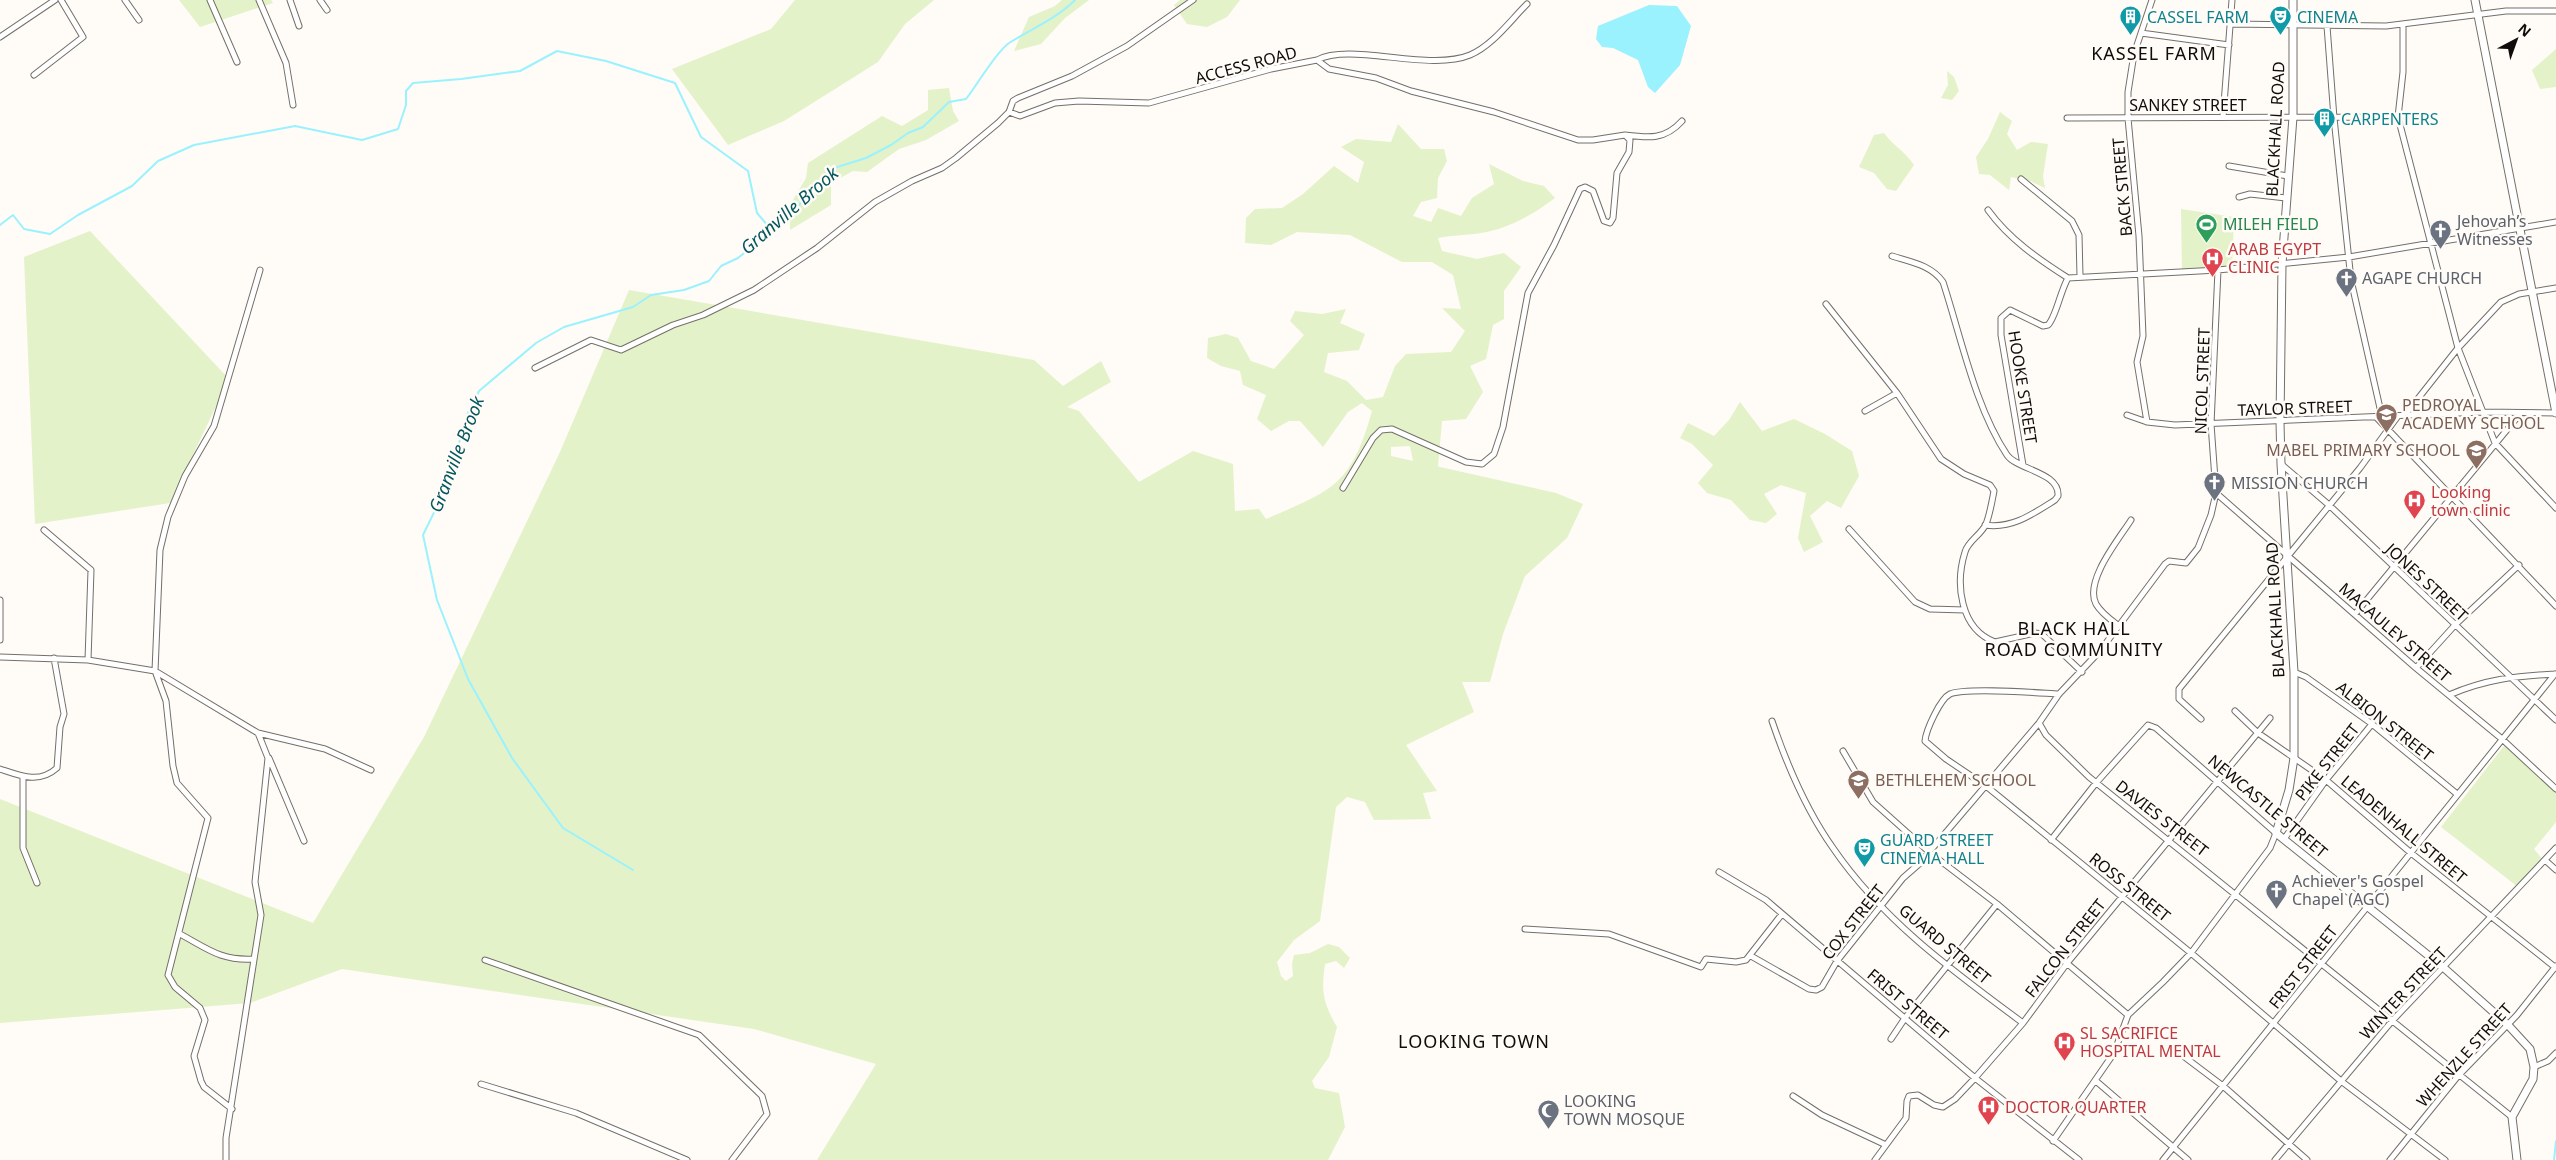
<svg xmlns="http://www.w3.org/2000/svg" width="2556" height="1160" font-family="'Noto Sans',sans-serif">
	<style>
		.green { fill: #e4f2c9 }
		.water { fill: #99f2fe }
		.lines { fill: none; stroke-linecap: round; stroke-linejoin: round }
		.stream { stroke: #99f2fe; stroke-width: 2 }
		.street-casing { stroke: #746f68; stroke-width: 7 }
		.secondary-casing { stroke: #746f68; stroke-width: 9 }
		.street { stroke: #fff; stroke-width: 5 }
		.secondary { stroke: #fff; stroke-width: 7 }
		.labels { text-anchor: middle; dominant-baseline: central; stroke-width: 5; stroke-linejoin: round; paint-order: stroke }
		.culture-label { font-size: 16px; fill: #0d838f; stroke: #fffbf6; text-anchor: start }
		.street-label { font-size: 16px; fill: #0f0d0b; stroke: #fffbf6 }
		.worship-label { font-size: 16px; fill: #5b616d; stroke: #fffbf6; text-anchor: start }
		.leisure-label { font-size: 16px; fill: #27864d; stroke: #fffbf6; text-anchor: start }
		.health-label { font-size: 16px; fill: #be3a42; stroke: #fffbf6; text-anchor: start }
		.education-label { font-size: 16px; fill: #785e54; stroke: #fffbf6; text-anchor: start }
		.neighbourhood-label { font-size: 18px; letter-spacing: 1px; fill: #0f0d0b; stroke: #fffbf6 }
		.water-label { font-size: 18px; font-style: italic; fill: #03575f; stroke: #fffbf6 }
	</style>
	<rect width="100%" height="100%" fill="#fffbf6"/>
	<path class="green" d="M179,0H271L273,3L200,27Z
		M795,0H934L905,24L878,62L784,121L728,145L672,69L771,29Z
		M1062,0H1089L1065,18L1041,44L1014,51L1029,17L1055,6Z
		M1180,0H1240L1227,17L1207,27L1187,24L1174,5Z
		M2556,49V87L2540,89L2532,70Z
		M1947,71L1954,77L1959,91L1952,100L1941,98L1948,85Z
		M949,88L953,111L959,121L926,140L899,149L867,172L853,171L831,183V205L790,230V205L806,178L808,163L882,116L902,126L928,110V90Z
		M2000,112L2012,121L2007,134L2017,150L2031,142L2048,144L2043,176L2045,188L2030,181L2011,177L2009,190L1990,175L1979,174L1976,157L1988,139Z
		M1398,124L1421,149H1444L1447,161L1438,178L1437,198L1421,202L1413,216L1431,222L1438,208L1461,216L1472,198L1494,184L1489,164L1523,181L1544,186L1555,198C1534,214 1508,229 1481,233C1467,235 1453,235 1438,238L1442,251L1477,259L1504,253L1521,267L1504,291V319L1493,325L1486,359L1470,366L1483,392L1466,419L1442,421L1438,467L1413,461L1410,446L1391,447V456L1556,493L1583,504L1567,538L1525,576L1503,634L1490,682H1462L1474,712L1406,745L1437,791L1423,793L1431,819L1374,820L1365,802L1347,797L1336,807L1320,921L1294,940L1277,962L1281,976L1286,981L1293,976L1292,964L1294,955L1310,953L1328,944L1339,947L1350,958L1344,968L1336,961L1325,964C1321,992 1323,1003 1337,1027L1329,1057L1312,1081L1315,1088L1339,1093L1345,1127L1328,1160H817L876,1064L754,1029L342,969L250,1003L0,1023V799L313,923L424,737L560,452L629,290L1034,360L1063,386L1101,361L1111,382L1067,407L1079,411L1139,482L1193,451L1233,464L1235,511L1259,509L1266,519C1333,490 1351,486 1372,411L1362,403L1348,412L1323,447L1300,421H1289L1271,431L1257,419L1266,395L1243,385L1240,371L1221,366L1207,358L1208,338L1226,334L1238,338L1251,361L1274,369L1304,335L1290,321L1295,311L1322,314L1346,309L1340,323L1365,334L1359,350L1328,353L1324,372L1347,381L1366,400L1383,397L1395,366L1406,354L1451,352L1465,331L1442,308L1461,309L1453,275L1432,262H1402L1350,235L1297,232L1271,245L1245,243L1246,218L1255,209L1282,208L1303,194L1334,166L1358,183L1364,162L1341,147L1356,139L1391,142Z
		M1884,133C1894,147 1904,150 1914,165L1896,191L1887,189L1874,173L1859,167L1874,135Z
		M2181,209L2234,217L2232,268L2182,270Z
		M90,231L229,379L170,503L35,524L24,257Z
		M1740,402L1762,431L1794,419L1825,434L1852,451L1859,476L1841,508L1827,501L1810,516L1823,542L1804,552L1798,538L1806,493L1781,485L1764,494L1777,514L1766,523L1750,520L1731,500L1707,493L1698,483L1713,465L1692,444L1680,438L1688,423L1714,436L1729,420Z
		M2507,742L2556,787V822L2534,849L2543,860L2518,887L2441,827Z"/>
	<path class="water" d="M1649,5L1677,6L1691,26L1680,65L1655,93L1648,87L1638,60L1613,48L1602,47L1596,39L1598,26Z"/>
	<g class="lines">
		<path class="stream" d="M0,225L13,215L24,229L50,234L78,215L132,186L158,161L194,145L295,126L362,140L398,129L406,105V91L413,83L461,79L520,71L557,51L606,61L675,83L701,137L748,171L757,213L768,226
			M633,870L563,828L512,758L468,679L437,600L423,535L445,490L468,413L479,391L536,343L564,327L633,307L651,295L684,290L709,281L721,266L738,258L755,244L769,226L798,206L834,168L866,158L891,145L908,133L923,127L949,102L966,99C978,84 995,53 1009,43C1031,29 1056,19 1075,0
			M2554,1160L2556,1141"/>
		<defs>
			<path id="street" d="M125,0L139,20
				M210,0L237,62
				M259,0L286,63L293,105
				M290,0L299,26
				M320,0L327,10
				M2230,24L2386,26L2506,11H2556
				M2403,25V72L2398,117L2458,348L2495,443L2556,508
				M2327,26L2334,118L2351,280L2382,417
				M2141,33L2229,45
				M0,37L55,0
				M1317,60C1350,42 1429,72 1470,55C1492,46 1510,21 1527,4
				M34,75L83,37L61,0
				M1009,112L1020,116L1055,103L1079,101L1149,103L1271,69L1317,60L1329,69L1376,78L1411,91L1494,112L1578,140H1593L1625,135L1630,140L1629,152L1617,173L1613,218L1610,223L1604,221L1593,191L1585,187L1580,189L1554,245L1528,293L1503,427L1494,454L1482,464L1466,462L1392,429L1381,430L1373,438L1343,488
				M2223,117L2232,0
				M2067,118L2398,117
				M1625,135C1649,138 1665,140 1682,121
				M2229,166L2288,176
				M2021,179L2072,221L2079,235L2080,276
				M2239,197L2250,194L2286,198
				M1988,210C2009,239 2038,259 2068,278
				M1892,256C1911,262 1931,265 1943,282C1961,337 1975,407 2007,455C2017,470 2060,472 2058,496L2055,500C2033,514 2012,529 1985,525
				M2068,278L2218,270L2349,257L2556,222
				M1826,304L1897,393L1941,459L1964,474L1990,485L1994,491C1992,501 1990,514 1986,524C1981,535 1968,541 1965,552C1955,584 1960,629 1995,642L2035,633L2042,634L2082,672
				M535,368L591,340L621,350L673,325L703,315L754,290L817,248L875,202L912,181L942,168L956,158L998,123L1009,112L1013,101L1018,98L1072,76L1127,46L1193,0
				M1865,411L1897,393
				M2127,415L2147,422L2175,425L2483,412L2556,413
				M2405,415L2458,348L2501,302L2519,294L2556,288
				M2377,418L2556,606
				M2147,422L2137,362L2143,336L2139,236L2128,118V92L2134,54L2152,0
				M2281,464L2329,505L2556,720
				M2023,465L2001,335V318L2010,310L2043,326L2048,325C2056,317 2060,292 2068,278
				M2216,493L2416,668L2502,739L2556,789
				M1849,529L1915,602L1930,609L1965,610
				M44,530L91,570L88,660
				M0,600V640
				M2355,614L2520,414
				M2119,626C2111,620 2101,613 2096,604C2084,581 2119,539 2131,520
				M0,657L88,660L155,671L258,733L268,758L255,882L261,915L226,1138V1160
				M2416,668L2455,625L2519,565
				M2294,672L2306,677L2372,724L2457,794
				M2059,694C2039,693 1967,687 1950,694C1940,699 1926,730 1925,741L1946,759L1986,786L2191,953L2341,1081L2445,1160
				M2449,695C2486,679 2516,676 2555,674
				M2235,711L2258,733L2326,780L2411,853L2556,968
				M2201,719L2179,699V689L2360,468L2398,416
				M1772,721C1787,765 1806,810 1833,848C1882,920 1954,972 2023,1023
				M2039,723L2046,735L2089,777L2512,1117
				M258,733L325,749L371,770
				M1843,751L1873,802L1929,852L1997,904L2128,1015
				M269,758L304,841
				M0,769C21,776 39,784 57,768L60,727L64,714L54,658
				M23,777V848L37,883
				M2284,839L2326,780L2372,724
				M2051,840L2096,783L2148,725L2156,728L2276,833L2270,848L2191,953L2163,982L2128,1015L2114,1053L2053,1141
				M2545,860L2556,870
				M1719,872L1766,900L1975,1078L2079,1160
				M1525,929L1609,934L1701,967L1706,959L1736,962L1746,960L1782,914
				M180,934C208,949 221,961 254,959
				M1751,956L1809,989L1816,990L1822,987L1837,961L1903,878L1919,864L2039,723L2059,694L2100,651L2165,564L2169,561L2186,563L2198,548L2211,515L2216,493L2211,424L2218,270
				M485,960L699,1035L762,1096L767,1114L732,1160
				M1891,1039L1905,1018L1997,904
				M2174,1049L2223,1086L2307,1160
				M2534,1067L2548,1061L2556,1053
				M2096,1081L2188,1160
				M481,1084L576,1113L687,1160
				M1793,1096L1822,1115L1886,1145
				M232,1109L204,1087L201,1081L194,1056L205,1020L200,1008L175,987L168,975L208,818L177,783L173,766L166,701L155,671L160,550L168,517L185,476L214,426L260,270
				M1875,1160L1906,1118L1907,1101L1909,1096L1918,1095L1934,1105L1943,1107L1955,1099L1975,1078L2023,1023L2068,962L2270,718
				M2163,1160L2555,674
				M2275,1160L2392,1021L2556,848
				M2390,1160L2458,1076L2517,1015L2556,966"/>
			<path id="secondary" d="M2293,0V117L2282,264L2280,422L2281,464L2294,672V758L2289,790L2276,833L2444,968L2508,1025L2530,1049L2534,1067L2533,1079L2512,1117L2517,1160
				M2475,0L2556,413"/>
		</defs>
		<use href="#street" class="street-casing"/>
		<use href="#secondary" class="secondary-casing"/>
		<use href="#street" class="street"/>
		<use href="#secondary" class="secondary"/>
	</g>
	<defs>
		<symbol id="building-pin" viewBox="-11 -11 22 30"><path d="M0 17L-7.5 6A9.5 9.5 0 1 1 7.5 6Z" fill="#0f9aa8" stroke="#fffbf6"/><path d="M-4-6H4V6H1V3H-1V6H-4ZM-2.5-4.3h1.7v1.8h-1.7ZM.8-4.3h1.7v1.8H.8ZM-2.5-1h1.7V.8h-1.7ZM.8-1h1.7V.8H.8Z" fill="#fff"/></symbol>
		<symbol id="theatre-pin" viewBox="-11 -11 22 30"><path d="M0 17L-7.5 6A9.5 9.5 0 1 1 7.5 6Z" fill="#0f9aa8" stroke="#fffbf6"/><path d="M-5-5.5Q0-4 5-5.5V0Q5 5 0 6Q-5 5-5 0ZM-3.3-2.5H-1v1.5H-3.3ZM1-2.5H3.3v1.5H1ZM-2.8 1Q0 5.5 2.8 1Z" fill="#fff"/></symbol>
		<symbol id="stadium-pin" viewBox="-11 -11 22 30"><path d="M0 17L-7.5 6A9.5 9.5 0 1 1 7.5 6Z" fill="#2e9e5b" stroke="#fffbf6"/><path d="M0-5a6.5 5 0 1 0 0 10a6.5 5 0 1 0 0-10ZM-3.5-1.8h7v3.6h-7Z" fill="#fff"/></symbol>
		<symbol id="church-pin" viewBox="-11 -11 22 30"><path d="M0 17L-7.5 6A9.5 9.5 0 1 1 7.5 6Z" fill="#6b7280" stroke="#fffbf6"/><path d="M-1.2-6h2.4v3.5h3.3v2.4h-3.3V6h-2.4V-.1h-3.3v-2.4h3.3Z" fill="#fff"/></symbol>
		<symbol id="hospital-pin" viewBox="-11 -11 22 30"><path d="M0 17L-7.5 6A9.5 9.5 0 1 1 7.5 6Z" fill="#e0444e" stroke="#fffbf6"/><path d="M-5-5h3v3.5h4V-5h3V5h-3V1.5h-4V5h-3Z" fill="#fff"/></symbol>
		<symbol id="school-pin" viewBox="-11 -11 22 30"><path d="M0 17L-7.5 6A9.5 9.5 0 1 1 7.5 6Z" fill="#8d6e63" stroke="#fffbf6"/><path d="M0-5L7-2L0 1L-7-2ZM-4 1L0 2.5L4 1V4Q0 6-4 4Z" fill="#fff"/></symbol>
		<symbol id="mosque-pin" viewBox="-11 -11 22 30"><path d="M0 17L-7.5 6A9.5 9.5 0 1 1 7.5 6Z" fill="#6b7280" stroke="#fffbf6"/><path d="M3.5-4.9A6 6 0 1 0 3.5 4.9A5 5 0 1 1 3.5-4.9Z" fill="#fff"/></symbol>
	</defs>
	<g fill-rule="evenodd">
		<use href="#building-pin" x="2118" y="4" width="25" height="34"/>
		<use href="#theatre-pin" x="2268" y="4" width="25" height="34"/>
		<use href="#building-pin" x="2312" y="106" width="25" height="34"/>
		<use href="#stadium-pin" x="2194" y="212" width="25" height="34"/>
		<use href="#church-pin" x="2428" y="218" width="25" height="34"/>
		<use href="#hospital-pin" x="2200" y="246" width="25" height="34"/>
		<use href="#church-pin" x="2334" y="266" width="25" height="34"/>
		<use href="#school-pin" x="2374" y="402" width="25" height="34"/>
		<use href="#school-pin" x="2464" y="438" width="25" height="34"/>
		<use href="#church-pin" x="2202" y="470" width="25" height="34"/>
		<use href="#hospital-pin" x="2402" y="488" width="25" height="34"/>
		<use href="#school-pin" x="1846" y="768" width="25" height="34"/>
		<use href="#theatre-pin" x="1852" y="836" width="25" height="34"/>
		<use href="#church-pin" x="2264" y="878" width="25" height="34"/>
		<use href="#hospital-pin" x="2052" y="1030" width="25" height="34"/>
		<use href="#hospital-pin" x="1976" y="1094" width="25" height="34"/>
		<use href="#mosque-pin" x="1536" y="1098" width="25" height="34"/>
	</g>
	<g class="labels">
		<g class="culture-label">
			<text x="2147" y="17">CASSEL FARM</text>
			<text x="2297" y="17">CINEMA</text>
			<text x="2341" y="119">CARPENTERS</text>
			<text x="1880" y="840">GUARD STREET<tspan x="1880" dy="18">CINEMA HALL</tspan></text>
		</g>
		<g class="street-label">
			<text transform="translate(1246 65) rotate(-15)">ACCESS ROAD</text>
			<text x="2188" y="105">SANKEY STREET</text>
			<text transform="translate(2275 129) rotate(-87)">BLACKHALL ROAD</text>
			<text transform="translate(2122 187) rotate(-95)">BACK STREET</text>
			<text transform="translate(2202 381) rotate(-88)">NICOL STREET</text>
			<text transform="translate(2023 387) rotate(81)">HOOKE STREET</text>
			<text transform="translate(2295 408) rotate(-2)">TAYLOR STREET</text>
			<text transform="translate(2427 582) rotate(43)">JONES STREET</text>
			<text transform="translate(2275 610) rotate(-93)">BLACKHALL ROAD</text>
			<text transform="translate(2395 632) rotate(41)">MACAULEY STREET</text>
			<text transform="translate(2385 721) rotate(38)">ALBION STREET</text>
			<text transform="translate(2327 762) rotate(-52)">PIKE STREET</text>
			<text transform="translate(2268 806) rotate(40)">NEWCASTLE STREET</text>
			<text transform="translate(2162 818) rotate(38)">DAVIES STREET</text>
			<text transform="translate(2404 829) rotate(40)">LEADENHALL STREET</text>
			<text transform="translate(2130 887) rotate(39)">ROSS STREET</text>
			<text transform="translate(1853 922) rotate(-52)">COX STREET</text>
			<text transform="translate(1945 944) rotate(40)">GUARD STREET</text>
			<text transform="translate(2065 948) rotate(-52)">FALCON STREET</text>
			<text transform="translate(2303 967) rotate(-52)">FRIST STREET</text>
			<text transform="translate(2403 993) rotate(-47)">WINTER STREET</text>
			<text transform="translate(1908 1004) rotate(40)">FRIST STREET</text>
			<text transform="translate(2464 1055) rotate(-48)">WHENZLE STREET</text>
		</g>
		<g class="worship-label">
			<text x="2457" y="221">Jehovah’s<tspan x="2457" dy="18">Witnesses</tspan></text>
			<text x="2362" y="278">AGAPE CHURCH</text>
			<text x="2231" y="483">MISSION CHURCH</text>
			<text x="2292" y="881">Achiever's Gospel<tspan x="2292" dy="18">Chapel (AGC)</tspan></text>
			<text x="1564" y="1101">LOOKING<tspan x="1564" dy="18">TOWN MOSQUE</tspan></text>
		</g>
		<g class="leisure-label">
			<text x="2223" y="224">MILEH FIELD</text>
		</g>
		<g class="health-label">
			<text x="2228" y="249">ARAB EGYPT<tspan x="2228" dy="18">CLINIC</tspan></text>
			<text x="2431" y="492">Looking<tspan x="2431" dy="18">town clinic</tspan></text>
			<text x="2080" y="1033">SL SACRIFICE<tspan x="2080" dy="18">HOSPITAL MENTAL</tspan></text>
			<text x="2005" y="1107">DOCTOR QUARTER</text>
		</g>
		<g class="education-label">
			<text x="2402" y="405">PEDROYAL<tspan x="2402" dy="18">ACADEMY SCHOOL</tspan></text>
			<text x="2460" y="450" text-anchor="end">MABEL PRIMARY SCHOOL</text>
			<text x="1875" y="780">BETHLEHEM SCHOOL</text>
		</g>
		<g class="neighbourhood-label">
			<text x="2154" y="53">KASSEL FARM</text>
			<text x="2074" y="628">BLACK HALL<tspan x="2074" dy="21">ROAD COMMUNITY</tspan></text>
			<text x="1474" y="1041">LOOKING TOWN</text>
		</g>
		<g class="water-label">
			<text transform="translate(789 210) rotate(-41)">Granville Brook</text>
			<text transform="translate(456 454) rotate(-69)">Granville Brook</text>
		</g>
	</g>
	<g transform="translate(2516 40) rotate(41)" stroke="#fffbf6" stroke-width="4" paint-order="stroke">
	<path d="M0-4L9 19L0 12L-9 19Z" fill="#0f0d0b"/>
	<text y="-8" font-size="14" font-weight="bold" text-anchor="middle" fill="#0f0d0b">N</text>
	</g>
</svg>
